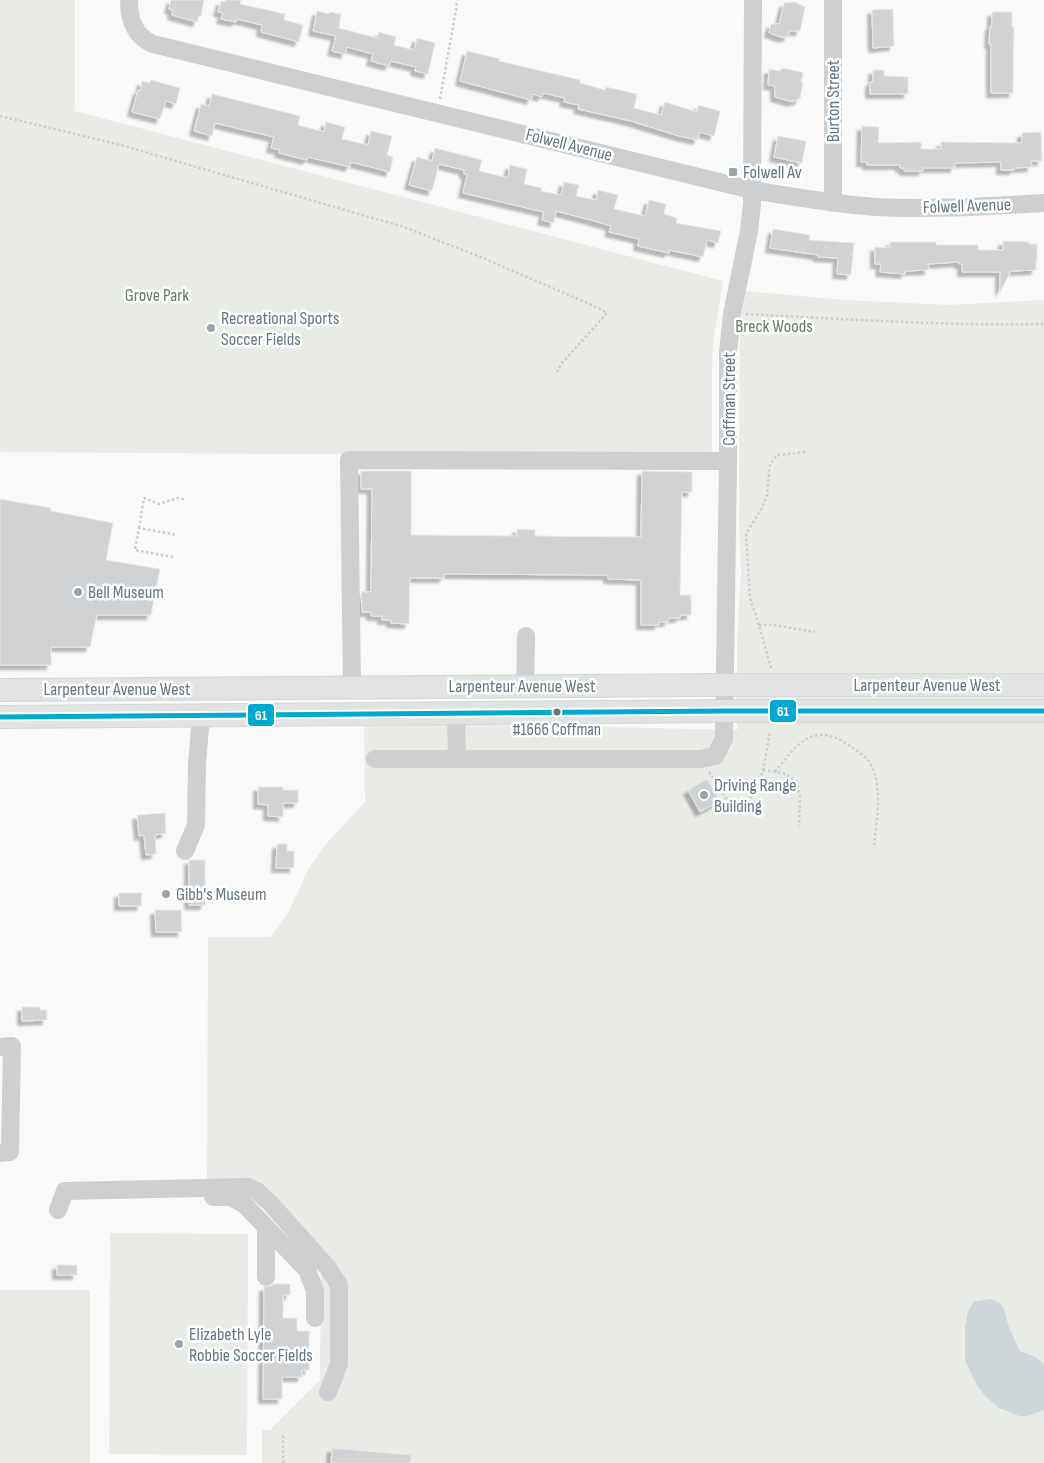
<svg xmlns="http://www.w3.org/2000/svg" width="1044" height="1463" font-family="'Sofia Sans Condensed',sans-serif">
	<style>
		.green { fill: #e8ebe6 }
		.water { fill: #ced6d9 }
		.building { fill: #d0d2d3; stroke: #e8e8e8; filter: url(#shadow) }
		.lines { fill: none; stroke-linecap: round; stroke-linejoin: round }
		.major-casing { stroke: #d5d6d7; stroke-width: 24 }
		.path { stroke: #cbcccd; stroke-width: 2.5; stroke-dasharray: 2.5 2.5; stroke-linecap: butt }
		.minor { stroke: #cecfd0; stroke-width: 18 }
		.major { stroke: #e1e2e2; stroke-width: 22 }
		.bus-1-casing { stroke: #fff; stroke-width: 9 }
		.bus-1 { stroke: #00a9ce; stroke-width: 5 }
		.poi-dot { fill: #99a4ac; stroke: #fff; stroke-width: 2 }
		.bus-dot { fill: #657683; stroke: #fff; stroke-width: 2 }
		.labels { text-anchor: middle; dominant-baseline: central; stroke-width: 5; stroke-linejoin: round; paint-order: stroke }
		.bus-label { font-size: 17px; fill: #657683; stroke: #fff }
		.street-label { font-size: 18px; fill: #657683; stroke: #fff }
		.poi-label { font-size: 18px; fill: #657683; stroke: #fff; text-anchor: start }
		.park-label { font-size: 18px; fill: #687a64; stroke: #fff }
		.line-badge { stroke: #fff; stroke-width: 2 }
		.badge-label { font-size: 14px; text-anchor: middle; font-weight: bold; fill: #fff }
	</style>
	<defs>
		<filter id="shadow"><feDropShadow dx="-4.5" dy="4.5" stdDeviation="1" flood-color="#0004"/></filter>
	</defs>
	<rect width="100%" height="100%" fill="#f9f9f9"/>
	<path class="green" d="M0,0H75V111L723,281L714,337L712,368V457L0,452Z
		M746,291L844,300L949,305L1044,300V1463H262V1430H270L320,1380L321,1271L249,1193H207L208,937H271L289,911L309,868L327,843L365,802L364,722L737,730V642L741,572L739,515L740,328Z
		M110,1233L248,1234L247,1455L109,1454Z
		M0,1290H90V1463H0Z"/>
	<path class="water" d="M990,1299L999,1302L1004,1308L1008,1325L1020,1351L1037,1358L1044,1364V1410L1027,1416H1019L999,1408L985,1396L975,1382L965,1360V1327L968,1311L974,1302Z"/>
	<path class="building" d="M171,0H204L201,16H199L197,22L172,15L173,10L169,9Z
		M226,0H241L240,4L285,14L284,20L303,25L299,42L261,32L262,25L237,19L236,22L221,19L223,13L218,12L221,1L225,2Z
		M795,2L805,7L800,31H789L788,37H781L769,33L771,24H779L784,3Z
		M893,9L894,46L873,48L872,10Z
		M317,11L329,14L330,12L341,14L339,28L377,38L379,32L396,37L394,45L414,50L417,38L435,43L428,74L415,71L416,67L391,61L389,66L371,61L373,54L347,47L345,54L332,51L336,36L313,31Z
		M992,12H1012V27H1014L1013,93H991V44H989L990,26H992Z
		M467,51L500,59L499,61L580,80V83L605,90L606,87L637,94L634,108L661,115L665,102L697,112L698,105L720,111L714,136L699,132L698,140L679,136L631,121L578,109L579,105L564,102L565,98L543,93L542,97L533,94L531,100L460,81Z
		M781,68L802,72L803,74L801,83H803L800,99L798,98V101L793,100V102L775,97V86L768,85L769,69L781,71Z
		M873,70H884V76L908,77V94H870V82H873Z
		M151,80L180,88L176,104L166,101L160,119L132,112L138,90L140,91L142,81L150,83Z
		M212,94L300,116L298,125L324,132L326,122L345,127L342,139L368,145L371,131L392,136L387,155L393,157L390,172L351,162L350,167L308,157L307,160L279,153L280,150L271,148L274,137L215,123L212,136L194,131L201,104L209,106Z
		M862,126L879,127L878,143L921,142V149H941V142L1022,143V133L1041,132L1042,161H1031L1032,167L1014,168V170H1001V162L955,163V168H923V171H904V168H900V165H867V162H861Z
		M778,136L806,141L802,163L774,157Z
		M435,148L482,160L479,171L508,178L510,165L527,169L524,184L542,188L541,191L561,195L564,182L579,185L576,196L596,200L598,190L618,195L614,209L645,216L649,200L666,204L664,214L677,218L676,223L721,231L718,243L707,240L703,257L669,250V253L638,246L639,239L609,232L611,226L591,220L556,211L554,223L542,220L544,212L463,193L467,175L464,174V170L439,164L432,191L409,185L417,157L432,161Z
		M773,229L810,235L809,240L854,243L851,275L837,274L838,258L818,257V255L770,248Z
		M1003,241L1029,242V244H1037V261H1036V270L1011,271L1000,292V272H962V264H959V262L928,264L929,270L905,271V274L880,272L881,264H875V247L890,248V242H936V245H978V250H1003Z
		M361,471H411V535L517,536V529L535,530V536L641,537L642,471L692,472V492H682L680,595H691V615H680V618H669L668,622H659V625H641V580L608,579V575L444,574V578H410L409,624L391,623V620H382V616H371V612H362L361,592H371L372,489H361Z
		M0,499L51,508V511L113,523L106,560L160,569L151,615H97L90,647H51V665H0Z
		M707,779L720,801L700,812L688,790Z
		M258,787H283V790H298V803H283V817L268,816V805L258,804Z
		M165,813L166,833L155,835L156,854L146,855L144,835L139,836L137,815Z
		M277,844H287V851H294V868H276Z
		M189,860H205V905H189Z
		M119,893H142L141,906H119Z
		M155,910H181L182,932H156Z
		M22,1007H40V1010H47V1020L22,1021Z
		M57,1265H77V1275H57Z
		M273,1284H290V1295H283V1318H297V1331H309V1370H302V1377H282V1399H263L264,1287L271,1286Z
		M332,1448L411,1455V1463H331Z"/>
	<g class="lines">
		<defs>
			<path id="major" d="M0,690L707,685H1044
				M0,717L725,711H1044"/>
		</defs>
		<use href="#major" class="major-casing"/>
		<path class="path" d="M440,99L456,10L457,0
			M0,116L117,144L404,227L483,258L592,305L607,313L562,363L557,372
			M746,314C845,319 945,326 1044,324
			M139,528L144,498L159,504L177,498L184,499
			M173,557L135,550L139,528L177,535
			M759,625H774L815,632
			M771,668L759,625L750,598L746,534L762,508L767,495L770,464L777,455L806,452
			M763,770L783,773L796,781L800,796L799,826
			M709,772L726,798L743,805C764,789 765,756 770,731
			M775,772C797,744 814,720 850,746C858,752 868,757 872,767C883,790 876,822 874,847
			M283,1463V1434"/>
		<path class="minor" d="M129,0C129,19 134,36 153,44L752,190C793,197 834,204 876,207C932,210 988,206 1044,203
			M833,0V203
			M525,687L526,636
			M352,688L349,460L728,461
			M456,713L457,759
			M375,759H700L715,756L724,739L728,461V353L732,314L749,231L752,204L753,0
			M185,851L196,825L197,764L201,715
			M0,1047L12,1046L10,1152L0,1153
			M213,1197H231L245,1205L307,1270L315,1291V1318
			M58,1210L65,1191L248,1187L257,1191L271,1204L328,1268L339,1285V1364L328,1392
			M266,1277V1227"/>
		<use href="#major" class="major"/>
		<defs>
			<path id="bus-1" d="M0,717L725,711H1044"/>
		</defs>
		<use href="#bus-1" class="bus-1-casing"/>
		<use href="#bus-1" class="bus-1"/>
	</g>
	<g class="poi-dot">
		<rect x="728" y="167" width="10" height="10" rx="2.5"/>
		<circle cx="211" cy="328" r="5"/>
		<circle cx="78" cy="592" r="5"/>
		<circle cx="704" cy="795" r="5"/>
		<circle cx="166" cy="894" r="5"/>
		<circle cx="179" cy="1344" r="5"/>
	</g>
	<circle class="bus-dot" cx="557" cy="712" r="4.5"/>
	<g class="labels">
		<g class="bus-label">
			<text x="557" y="730">#1666 Coffman</text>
		</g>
		<g class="street-label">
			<text transform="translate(833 101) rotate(-90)">Burton Street</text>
			<text transform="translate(569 145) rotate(14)">Folwell Avenue</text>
			<text transform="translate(967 206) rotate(-2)">Folwell Avenue</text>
			<text transform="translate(729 399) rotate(-90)">Coffman Street</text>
			<text x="927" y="685">Larpenteur Avenue West</text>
			<text x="522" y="686">Larpenteur Avenue West</text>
			<text x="117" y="689">Larpenteur Avenue West</text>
		</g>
		<g class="poi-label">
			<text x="743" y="172">Folwell Av</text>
			<text x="221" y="318">Recreational Sports<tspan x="221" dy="21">Soccer Fields</tspan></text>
			<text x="88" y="592">Bell Museum</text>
			<text x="714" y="785">Driving Range<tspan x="714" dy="21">Building</tspan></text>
			<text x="176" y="894">Gibb's Museum</text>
			<text x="189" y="1334">Elizabeth Lyle<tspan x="189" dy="21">Robbie Soccer Fields</tspan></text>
		</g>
		<g class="park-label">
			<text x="157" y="295">Grove Park</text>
			<text x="774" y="326">Breck Woods</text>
		</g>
	</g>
	<g class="line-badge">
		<rect x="769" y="699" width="28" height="24" rx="5" fill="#00a9ce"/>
		<rect x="247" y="703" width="28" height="24" rx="5" fill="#00a9ce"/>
	</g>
	<g class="badge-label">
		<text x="783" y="716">61</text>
		<text x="261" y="720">61</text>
	</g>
</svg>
